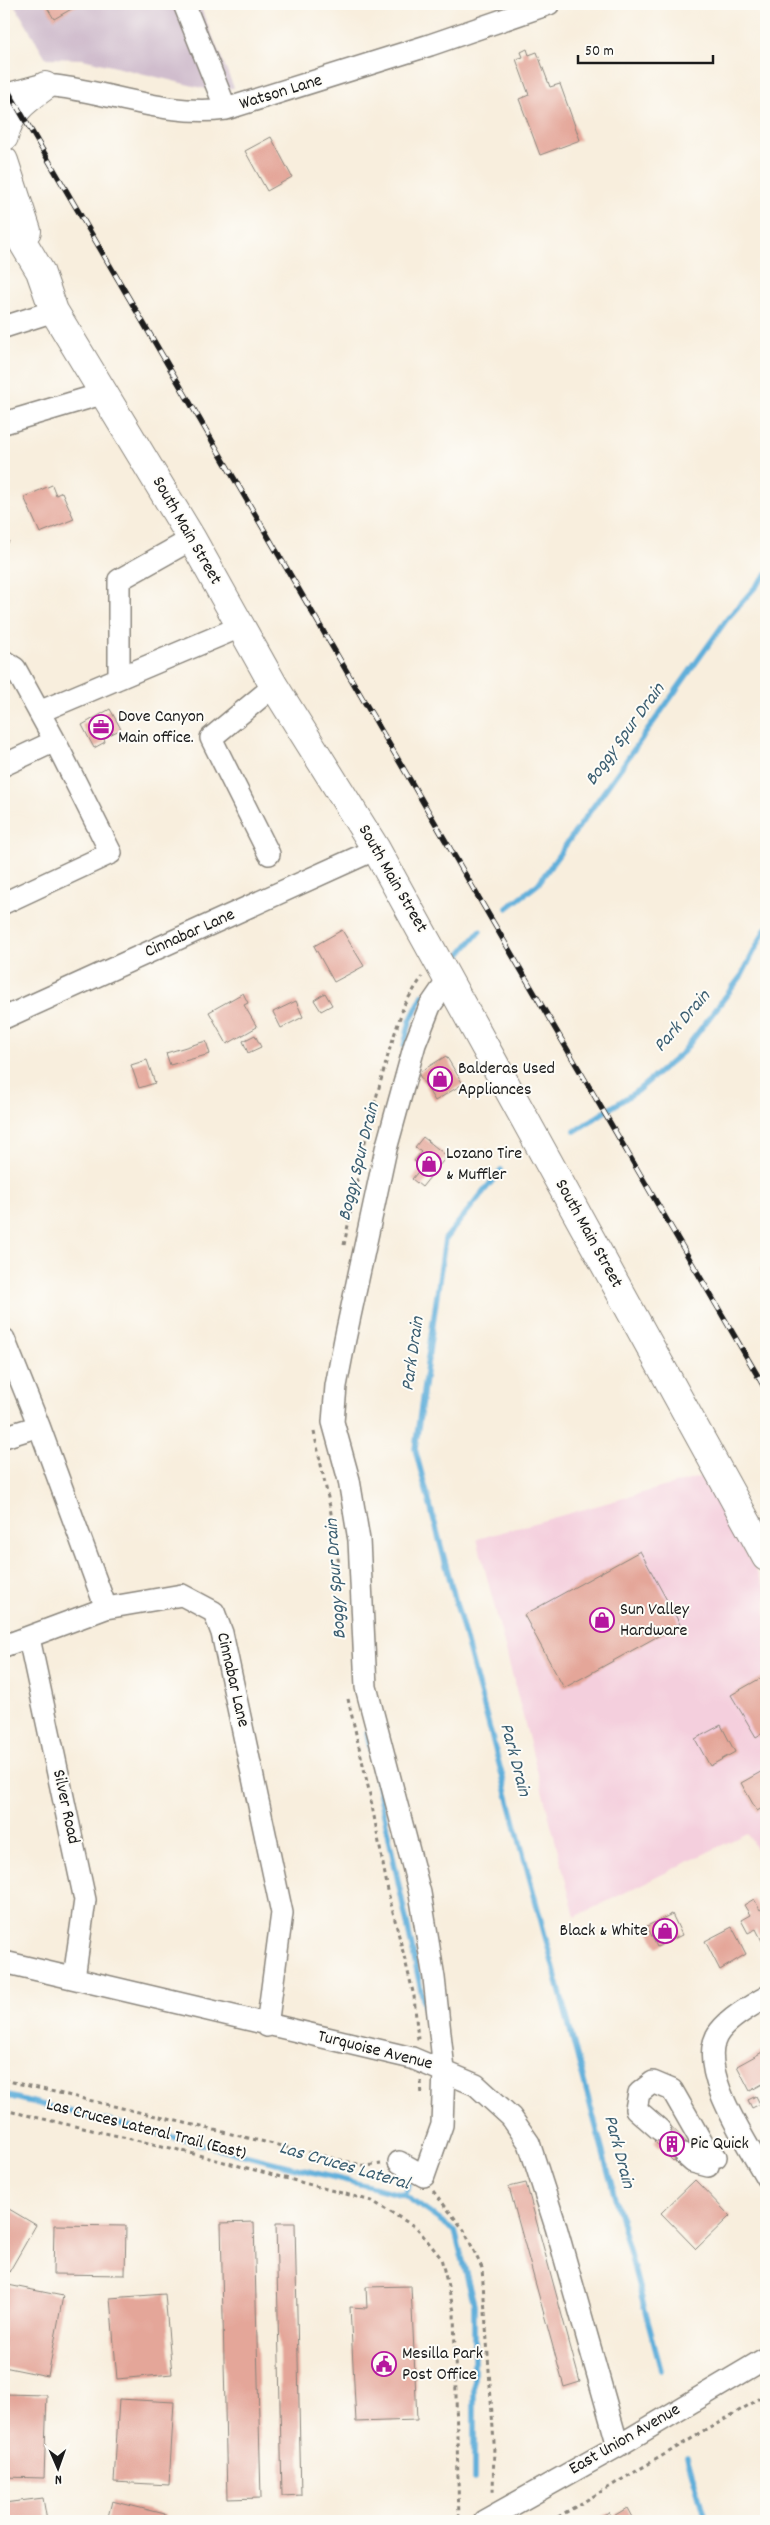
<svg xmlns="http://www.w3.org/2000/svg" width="770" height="2525" font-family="Dekko,sans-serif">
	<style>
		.built { fill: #f4cfdd }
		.industrial { fill: #d0bdcd }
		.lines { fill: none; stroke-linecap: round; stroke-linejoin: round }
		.stream { stroke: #60afda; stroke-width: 5.5 }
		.building { fill: #e4a699 }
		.minor-tunnel { stroke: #d7cec0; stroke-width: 21; stroke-dasharray: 21 11; stroke-linecap: butt }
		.minor-casing { stroke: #8a857c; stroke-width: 24 }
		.major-casing { stroke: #8a857c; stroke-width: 30 }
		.path { stroke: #8a857c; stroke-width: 3; stroke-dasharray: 4 4; stroke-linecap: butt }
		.minor { stroke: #fff; stroke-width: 21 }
		.major { stroke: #fff; stroke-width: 28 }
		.rail-casing { stroke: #1c1c1c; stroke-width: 5.5 }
		.rail { stroke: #fdfcf7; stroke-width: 4; stroke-dasharray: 11; stroke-linecap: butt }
		.labels { text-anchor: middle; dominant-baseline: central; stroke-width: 4; stroke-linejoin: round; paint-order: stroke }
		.street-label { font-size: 18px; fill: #1c1c1c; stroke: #fdfcf7 }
		.poi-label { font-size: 18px; fill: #1c1c1c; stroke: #fdfcf7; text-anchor: start }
		.water-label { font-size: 19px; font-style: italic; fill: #3b5e71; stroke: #fdfcf7 }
	</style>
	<rect width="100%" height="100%" fill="#fdfcf7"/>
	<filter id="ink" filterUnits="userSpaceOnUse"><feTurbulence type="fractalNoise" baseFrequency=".02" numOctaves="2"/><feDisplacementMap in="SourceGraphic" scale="10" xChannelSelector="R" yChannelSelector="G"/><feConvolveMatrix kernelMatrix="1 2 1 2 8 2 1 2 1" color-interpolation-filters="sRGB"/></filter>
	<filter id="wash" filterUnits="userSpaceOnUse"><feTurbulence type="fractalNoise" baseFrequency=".0096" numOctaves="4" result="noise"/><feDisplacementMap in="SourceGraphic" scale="20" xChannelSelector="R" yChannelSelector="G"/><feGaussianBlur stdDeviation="1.12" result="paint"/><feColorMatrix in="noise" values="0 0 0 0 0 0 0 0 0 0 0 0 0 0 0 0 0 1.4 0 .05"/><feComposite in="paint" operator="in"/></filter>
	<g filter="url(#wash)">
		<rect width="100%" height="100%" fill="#f8eedd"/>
		<path class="built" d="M703,1476L766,1589V1866L747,1833L575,1917L477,1539Z"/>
		<path class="industrial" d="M14,4H199L234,88L206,89L83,59L46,58Z"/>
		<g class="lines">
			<path class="stream" d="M507,908L538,884L727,619L766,575
				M457,958L480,931
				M404,1046L410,1021L423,995
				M575,1131L637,1091L683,1052L742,975L766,928
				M501,1170L445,1239L415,1449L661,2370
				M367,1733L427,2019
				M4,2095L404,2195L455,2231L474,2304V2479
				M404,2195L409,2185
				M687,2456L706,2521"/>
		</g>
		<g id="blocks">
			<path class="building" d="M45,4H80L54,19Z
				M527,49L529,55L537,52L550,87L560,84L580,140L540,155L519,99L529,95L516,59L523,57L521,52Z
				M271,137L292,177L267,191L245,151Z
				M52,485L56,495L62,492L74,519L40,533L24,497Z
				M4,528L9,542L4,544Z
				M110,709L121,729L104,738L105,742L94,748L82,725Z
				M342,930L364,966L334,982L314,946Z
				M243,993L248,1003L244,1005L257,1027L227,1044L209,1012Z
				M325,993L332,1005L321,1011L314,1000Z
				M296,1001L303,1017L281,1028L273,1012Z
				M255,1035L261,1047L248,1053L243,1041Z
				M206,1041L210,1054L170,1065L166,1053Z
				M446,1056L463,1084L435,1101L418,1073Z
				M147,1060L155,1083L139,1088L131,1065Z
				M423,1137L447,1156L422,1187L412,1179L422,1167L414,1161L421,1152L415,1147Z
				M766,1265V1280L760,1269Z
				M640,1551L680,1624L564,1688L524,1615Z
				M766,1675V1723L763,1725L766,1731L756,1737L731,1695Z
				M721,1725L735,1752L710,1766L695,1739Z
				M766,1769V1806L757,1811L741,1783Z
				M754,1899L760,1910L766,1906V1939L762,1941L756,1929L748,1933L741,1920L750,1915L744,1905Z
				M672,1914L682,1935L657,1947L647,1926Z
				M732,1927L746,1954L720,1970L705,1941Z
				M766,2050V2082L750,2091L737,2066Z
				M756,2096L760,2104L752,2108L748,2100Z
				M668,2123L691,2147L673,2161L654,2141L657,2138L655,2135Z
				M695,2180L730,2216L696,2249L661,2213Z
				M526,2183L580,2382L564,2387L509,2187Z
				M4,2206L36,2225L8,2274L4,2271Z
				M254,2222L261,2498L227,2499L221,2223Z
				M276,2223H295L301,2495L282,2496Z
				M54,2225L126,2226L125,2275L53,2274Z
				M8,2285L63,2296L48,2376L4,2367V2306Z
				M411,2286L417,2420L356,2422L350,2307L367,2308L366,2287Z
				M165,2294L172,2374L117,2379L110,2298Z
				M4,2394L47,2395L44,2478L4,2477Z
				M119,2399L174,2402L169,2485L114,2482Z
				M43,2498L47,2521H4V2503Z
				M112,2501L165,2514L163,2521H107Z
				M627,2508L634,2521H592L609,2512L612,2517Z"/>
		</g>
	</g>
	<g filter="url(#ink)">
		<use href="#blocks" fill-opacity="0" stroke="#8a857c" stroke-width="1"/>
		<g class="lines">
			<path class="minor-tunnel" d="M660,2130L684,2154"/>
			<defs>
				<path id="minor" d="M184,4L226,109
					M4,95L37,86H55C113,93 168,117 226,109L430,45L549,4
					M4,327L54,311
					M4,423L105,393
					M4,661L15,668L55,741L111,853L4,903
					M119,678V580L192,539
					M39,712L240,627
					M4,765L55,741
					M269,854L211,738L274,686
					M4,1018L376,849
					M4,1339L39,1426L106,1608
					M4,1437L39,1426
					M29,1638L85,1900L74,1978
					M4,1646L106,1608L182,1595L214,1612L222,1633L282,1913L267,2026
					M4,1962L412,2058L476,2085L511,2117L529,2143L556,2227L618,2446
					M766,1997C751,2006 731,2017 720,2031C692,2065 749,2146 766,2177
					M660,2130L636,2109L639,2093L653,2082L672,2090L704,2146L716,2157
					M684,2154L693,2162L708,2166
					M399,2162L424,2176L442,2125L444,2070L434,1978L420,1893L366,1687L359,1540L349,1480L333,1422L336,1386L345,1339L386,1149L415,1044L430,1006L448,980
					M484,2521L618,2446L766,2358"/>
				<path id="major" d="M4,137C10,111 23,102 45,86
					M4,161L27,231
					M4,211L40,271L54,311L192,539L274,686L376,849L766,1557"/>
			</defs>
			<use href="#minor" class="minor-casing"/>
			<use href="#major" class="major-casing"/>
			<path class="path" d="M344,1245L368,1127L390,1048L404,1005L422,977
				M314,1432L330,1507L339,1565
				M348,1699L370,1795L389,1896L414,1996L418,2040
				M4,2080L366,2166L381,2164
				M421,2081L422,2097
				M4,2110L175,2149L372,2201L417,2228L441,2258L454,2311L459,2521
				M433,2191L464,2230L482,2268L494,2443L493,2495
				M551,2521L766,2395"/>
			<use href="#minor" class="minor"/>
			<use href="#major" class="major"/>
			<defs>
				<path id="rail" d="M4,84L766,1390"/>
			</defs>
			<use href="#rail" class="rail-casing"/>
			<use href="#rail" class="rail"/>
		</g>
	</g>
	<defs>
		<symbol id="office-ring" viewBox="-11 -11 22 22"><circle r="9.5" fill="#fdfcf7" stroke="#b5179e" stroke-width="1.5"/><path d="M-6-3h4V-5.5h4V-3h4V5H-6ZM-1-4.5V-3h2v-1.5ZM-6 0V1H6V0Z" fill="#b5179e"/></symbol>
		<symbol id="shop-ring" viewBox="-11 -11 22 22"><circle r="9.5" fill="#fdfcf7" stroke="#b5179e" stroke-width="1.5"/><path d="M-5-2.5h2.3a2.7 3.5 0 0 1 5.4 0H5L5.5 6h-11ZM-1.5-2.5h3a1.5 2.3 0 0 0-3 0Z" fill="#b5179e"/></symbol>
		<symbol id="building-ring" viewBox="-11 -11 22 22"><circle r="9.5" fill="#fdfcf7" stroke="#b5179e" stroke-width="1.5"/><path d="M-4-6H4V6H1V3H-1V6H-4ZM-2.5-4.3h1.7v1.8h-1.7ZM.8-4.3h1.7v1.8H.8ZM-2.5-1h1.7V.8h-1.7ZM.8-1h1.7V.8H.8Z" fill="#b5179e"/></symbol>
		<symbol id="civic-ring" viewBox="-11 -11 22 22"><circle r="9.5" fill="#fdfcf7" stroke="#b5179e" stroke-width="1.5"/><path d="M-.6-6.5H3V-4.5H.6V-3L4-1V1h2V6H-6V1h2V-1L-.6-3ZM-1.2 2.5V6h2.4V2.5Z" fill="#b5179e"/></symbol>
	</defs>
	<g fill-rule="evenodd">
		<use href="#office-ring" x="87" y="713" width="28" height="28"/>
		<use href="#shop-ring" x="426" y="1065" width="28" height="28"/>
		<use href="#shop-ring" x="415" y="1150" width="28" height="28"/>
		<use href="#shop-ring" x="588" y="1606" width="28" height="28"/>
		<use href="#shop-ring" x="651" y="1917" width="28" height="28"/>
		<use href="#building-ring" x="658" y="2130" width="28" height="28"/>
		<use href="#civic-ring" x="370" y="2350" width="28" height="28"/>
	</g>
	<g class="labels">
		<g class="street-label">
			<text transform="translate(281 93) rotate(-17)">Watson Lane</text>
			<text transform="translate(186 531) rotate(60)">South Main Street</text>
			<text transform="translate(392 879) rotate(60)">South Main Street</text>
			<text transform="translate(190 934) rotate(-24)">Cinnabar Lane</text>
			<text transform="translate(588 1234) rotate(61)">South Main Street</text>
			<text transform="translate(232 1680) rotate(77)">Cinnabar Lane</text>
			<text transform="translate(65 1807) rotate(78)">Silver Road</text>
			<text transform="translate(375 2051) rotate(14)">Turquoise Avenue</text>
			<text transform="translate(146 2130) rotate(14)">Las Cruces Lateral Trail (East)</text>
			<text transform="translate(625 2440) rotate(-30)">East Union Avenue</text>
		</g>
		<g class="poi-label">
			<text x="118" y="717">Dove Canyon<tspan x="118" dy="21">Main office.</tspan></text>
			<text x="458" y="1069">Balderas Used<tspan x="458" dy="21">Appliances</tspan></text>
			<text x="446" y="1154">Lozano Tire<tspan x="446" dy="21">&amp; Muffler</tspan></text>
			<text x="620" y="1610">Sun Valley<tspan x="620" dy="21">Hardware</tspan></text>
			<text x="648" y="1931" text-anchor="end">Black &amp; White</text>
			<text x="690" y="2144">Pic Quick</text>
			<text x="402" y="2354">Mesilla Park<tspan x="402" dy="21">Post Office</tspan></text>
		</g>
		<g class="water-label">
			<text transform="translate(626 735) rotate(-54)">Boggy Spur Drain</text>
			<text transform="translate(683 1022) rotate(-49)">Park Drain</text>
			<text transform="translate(360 1162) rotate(-76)">Boggy Spur Drain</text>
			<text transform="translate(414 1354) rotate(-82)">Park Drain</text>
			<text transform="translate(337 1579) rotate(-94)">Boggy Spur Drain</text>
			<text transform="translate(514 1760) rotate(75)">Park Drain</text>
			<text transform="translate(618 2152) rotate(75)">Park Drain</text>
			<text transform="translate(344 2167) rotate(16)">Las Cruces Lateral</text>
		</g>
	</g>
	<rect width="770" height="2525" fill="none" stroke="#fdfcf7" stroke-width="20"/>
	<g transform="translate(58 2468) rotate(178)" stroke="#fdfcf7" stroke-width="4" paint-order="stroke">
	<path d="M0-4L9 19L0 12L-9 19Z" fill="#1c1c1c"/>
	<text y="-8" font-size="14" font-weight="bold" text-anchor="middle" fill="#1c1c1c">N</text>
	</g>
	<path d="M578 55v8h135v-8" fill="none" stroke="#1c1c1c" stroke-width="2.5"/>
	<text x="585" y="55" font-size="15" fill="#1c1c1c" stroke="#fdfcf7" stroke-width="4" paint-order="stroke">50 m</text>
</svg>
